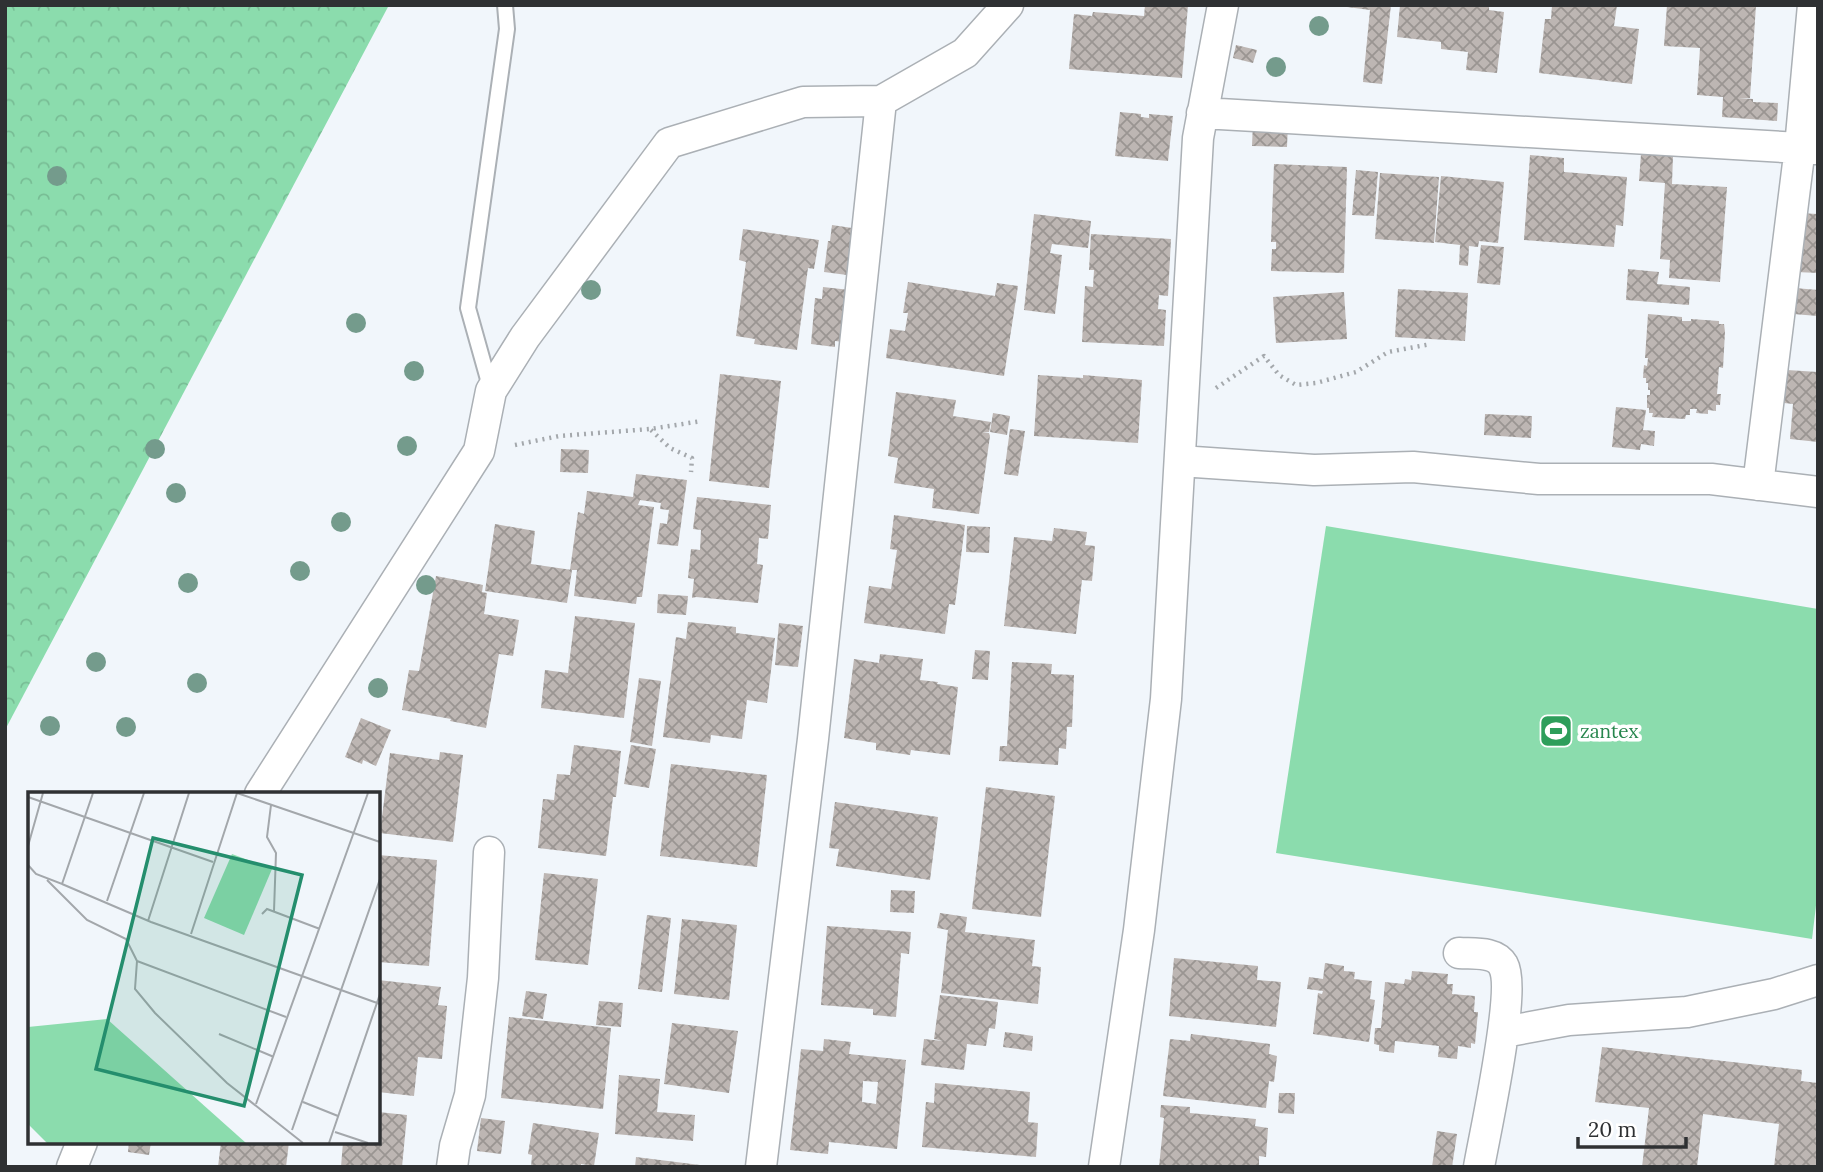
<svg xmlns="http://www.w3.org/2000/svg" width="1823" height="1172" font-family="Lora,serif">
	<style>
		.green { fill: #8bdcad }
		.forest { fill: url(#forest-crowns) }
		.building { fill: url(#building-cross-hatch); fill-rule: evenodd }
		.lines { fill: none; stroke-linecap: round; stroke-linejoin: round }
		.lane-casing { stroke: #abb0b5; stroke-width: 18 }
		.street-casing { stroke: #abb0b5; stroke-width: 33 }
		.path { stroke: #a4a8ac; stroke-width: 4.5; stroke-dasharray: 2 5; stroke-linecap: butt }
		.lane { stroke: #fff; stroke-width: 14 }
		.street { stroke: #fff; stroke-width: 30 }
		.tree { fill: #749b8c }
		.labels { text-anchor: middle; dominant-baseline: central; stroke-width: 7; stroke-linejoin: round; paint-order: stroke }
		.leisure-label { font-size: 19px; fill: #27864d; stroke: #fff; text-anchor: start }
		.inset-road { fill: none; stroke: #a3a7ab; stroke-width: 2 }
		.view { fill: #248e6d; fill-opacity: 0.15; stroke: #248e6d; stroke-width: 3.5 }
		.inset-edge { fill: none; stroke: #2f3133; stroke-width: 3.5 }
	</style>
	<defs>
		<pattern id="forest-crowns" width="20" height="18" patternUnits="userSpaceOnUse" patternTransform="scale(1.75)"><rect width="20" height="18" fill="#8bdcad"/><path d="M2 6a3 3 0 1 1 6 0M12 15a3 3 0 1 1 6 0" fill="none" stroke="#78bd95"/></pattern>
		<pattern id="building-cross-hatch" width="8" height="8" patternUnits="userSpaceOnUse" patternTransform="scale(1.75)"><rect width="8" height="8" fill="#bdb6b3"/><path d="M0 0l8 8M0 8l8-8" fill="none" stroke="#9a9592"/></pattern>
	</defs>
	<rect width="100%" height="100%" fill="#f1f6fb"/>
	<path class="green" d="M1326,526L1818,609V889L1812,939L1276,853Z"/>
	<path class="forest" d="M5,5H389L5,730Z"/>
	<path class="building" d="M1145,5H1188L1182,78L1069,69L1074,14L1092,16L1093,12L1144,16Z
		M1347,5H1391L1382,84L1363,82L1370,10L1347,7Z
		M1400,5H1489V10L1504,12L1497,73L1466,70L1468,52L1441,49V42L1397,37Z
		M1552,5H1617L1614,26L1639,29L1632,84L1539,73L1545,19H1551Z
		M1667,5H1756L1750,98H1738L1753,99V102L1778,103L1777,121L1722,117L1723,97L1697,95L1700,48L1664,46Z
		M1236,45L1257,50L1253,63L1233,58Z
		M1120,112L1141,114V117L1149,118V114L1173,116L1168,161L1115,156Z
		M1253,122L1288,123L1287,147L1252,146Z
		M1641,154L1673,156L1672,184L1727,187L1720,282L1669,278L1670,260L1660,259L1665,183L1639,181Z
		M1530,155L1564,158V172L1627,177L1623,226L1616,225L1614,247L1524,240Z
		M1274,164L1347,167L1344,273L1271,271L1272,249H1276V242H1271Z
		M1356,170L1378,172L1374,216L1352,215Z
		M1380,173L1439,177L1434,243L1375,239Z
		M1441,176L1504,182L1498,243L1479,241L1478,247L1469,246L1468,266L1459,265L1460,245L1435,242Z
		M1799,213L1818,214V273L1796,272Z
		M1034,214L1091,221L1088,248L1052,244L1050,253L1062,255L1055,314L1024,310Z
		M832,225L852,228L847,275L824,272L828,241H830Z
		M743,229L819,240L814,269L808,268L797,350L754,344L755,339L736,336L746,262L739,260Z
		M1091,234L1171,239L1168,296L1159,295L1158,309L1166,310L1164,346L1082,342L1085,286L1093,287L1094,270H1089Z
		M1481,245L1504,247L1500,285L1477,283Z
		M1628,269L1659,272L1657,284L1690,287L1689,305L1626,300Z
		M908,282L995,296L997,283L1018,286L1004,376L886,358L890,329L905,331L908,313H903Z
		M823,287L850,290L843,342L835,341V347L811,344L815,298L822,299Z
		M1795,288L1818,290V316L1793,314Z
		M1398,289L1468,293L1465,341L1395,337Z
		M1344,292L1347,339L1276,343L1273,297Z
		M1648,314L1682,317V321H1691V319L1719,321V324H1724L1725,332L1723,368L1719,367L1717,394H1721L1720,405H1716V411L1708,410V414L1696,413L1697,409H1690V415H1686L1685,419L1652,417L1653,413H1649V408H1647V395H1650V390H1648V383H1646V378H1643L1644,365L1647,366L1648,358H1645Z
		M1787,370L1818,372V442L1790,439L1793,404L1784,403Z
		M720,374L781,381L769,488L709,481Z
		M1038,375L1083,378V375L1142,380L1138,443L1034,436Z
		M896,392L956,400L953,416L991,422L989,432H982L989,433L990,436L979,514L932,508L934,489L894,483L898,458L888,456Z
		M1616,407L1646,410L1643,430L1655,431L1654,446L1641,444L1640,450L1612,447Z
		M993,413L1010,416L1007,435L990,432Z
		M1485,414L1532,416L1531,438L1484,435Z
		M1010,429L1025,431L1018,476L1004,474Z
		M561,449L589,450L588,473L560,472Z
		M636,474L687,480L678,546L657,544L660,523L667,524L669,510L660,509L661,503L640,500L638,505L654,507L642,597H637L636,604L574,596L577,570H570L578,512L584,514L587,491L633,497Z
		M697,497L771,505L768,539L759,538L757,564L763,565L758,603L696,597L692,598L694,579L688,578L691,549L700,550L701,530L693,529Z
		M894,515L965,525L955,605L949,604L945,634L864,623L869,586L891,589L897,550L890,549Z
		M495,524L535,531L531,564L572,570L567,603L485,591Z
		M967,526L990,527L989,553L966,552Z
		M1054,528L1087,532L1085,545L1095,546L1092,581L1082,580L1076,634L1004,626L1014,537L1052,541Z
		M436,576L483,585L482,592L487,593L484,614L519,620L513,656L499,654L486,728L450,721L451,719L402,710L409,670L419,671Z
		M658,594L688,596L686,615L657,613Z
		M575,616L635,623L624,718L541,708L545,670L568,673Z
		M688,622L736,627V633L775,638L767,703L747,700L742,739L711,735L710,743L663,737L676,637L686,639Z
		M779,623L803,626L798,667L775,665Z
		M975,650L990,651L988,680L972,679Z
		M880,654L923,659L920,680L938,682L937,684L958,687L950,755L911,750L910,755L876,750V743L844,738L854,659L879,663Z
		M1012,662L1052,664L1051,674L1074,675L1072,727H1067L1066,749L1059,748L1058,765L999,761L1000,746H1007Z
		M639,678L661,681L652,746L630,742Z
		M361,718L391,730L376,766L363,760L362,764L345,757Z
		M574,745L621,751L616,797H613L606,856L538,848L543,799L554,800L557,774L570,775Z
		M631,745L656,749L649,788L624,784Z
		M440,752L463,755L453,842L380,833L390,753L439,760Z
		M671,764L767,775L757,867L660,856Z
		M986,787L1055,796L1041,917L972,909Z
		M835,802L938,817L930,880L836,866L839,849L829,848Z
		M378,855L437,860L429,966L378,962Z
		M544,873L598,879L588,965L535,960Z
		M891,890L915,891L914,913L890,912Z
		M940,913L967,917L965,932L1035,940L1032,966L1041,967L1038,1004L941,993L948,930L937,928Z
		M647,915L671,918L662,992L638,989Z
		M682,919L737,925L729,1000L674,994Z
		M827,926L911,932L909,954L901,953L896,1017L873,1015V1009L821,1005Z
		M1174,958L1258,966L1257,980L1281,982L1276,1027L1169,1016Z
		M1325,963L1344,966V971L1355,972L1354,979L1372,981L1370,999L1375,1000L1369,1042L1313,1034L1318,993L1322,994L1323,991L1307,989L1309,977L1323,979Z
		M1412,971L1448,974L1447,984H1453L1452,994L1475,996L1474,1012H1478L1475,1044L1471,1043V1048L1458,1046L1457,1059L1438,1057L1439,1046L1395,1041L1394,1053L1379,1051V1045L1374,1044L1375,1028H1381L1385,982L1404,984L1405,979L1411,980Z
		M378,980L441,987L438,1005L447,1006L442,1059L418,1057L414,1096L378,1092Z
		M526,991L547,994L543,1019L522,1016Z
		M940,995L998,1002L995,1029L989,1028L986,1046L967,1044L964,1070L921,1065L924,1039L943,1041L934,1039Z
		M599,1001L623,1003L621,1027L596,1025Z
		M509,1017L611,1028L603,1109L501,1098Z
		M672,1023L738,1031L729,1093L664,1084Z
		M1005,1032L1033,1036L1032,1051L1003,1047Z
		M1191,1034L1270,1044L1269,1054L1277,1056L1274,1082L1269,1081L1266,1108L1163,1096L1170,1039L1190,1041Z
		M824,1039L851,1042L849,1054L906,1060L897,1149L829,1142L828,1154L790,1150L801,1049L823,1051ZM863,1081L878,1082L876,1104L862,1102Z
		M1602,1047L1802,1070L1801,1081L1818,1083V1167H1774L1779,1124L1703,1114L1697,1167H1642L1649,1108L1595,1102Z
		M619,1075L660,1079L657,1112L695,1115L693,1141L615,1134Z
		M935,1083L1030,1092L1028,1122L1038,1123L1036,1157L922,1147L926,1102L934,1103Z
		M1279,1093H1295L1294,1114L1278,1113Z
		M1161,1105L1190,1107V1113L1256,1119L1255,1126L1268,1128L1266,1157L1259,1156V1167H1159L1164,1118L1160,1117Z
		M378,1112L407,1115L402,1167H341L343,1142H378Z
		M481,1118L505,1121L501,1154L477,1151Z
		M533,1123L599,1133L594,1166L581,1164V1167H531L532,1155L528,1154Z
		M1437,1131L1457,1134L1452,1167H1432Z
		M129,1142H151L149,1155L128,1152Z
		M221,1142H289L286,1167H218Z
		M636,1157L700,1165V1167H635Z"/>
	<g class="lines">
		<defs>
			<path id="lane" d="M491,390L468,308L507,29L505,5"/>
			<path id="street" d="M1202,113L1818,149
				M1180,461L1314,470L1413,467L1539,479H1711L1818,492
				M1758,485L1800,147L1813,5
				M260,794L479,451L491,391L525,337L669,143L803,102L881,101L965,53L1008,5
				M1459,953C1474,954 1495,951 1503,965C1517,990 1485,1132 1479,1167
				M1504,1032L1569,1020L1687,1012L1774,994L1818,980
				M72,1167L82,1142
				M452,1167L455,1146L470,1095L483,978L489,852
				M761,1167L813,739L881,101
				M1104,1167L1139,930L1166,699L1198,138L1223,5"/>
		</defs>
		<use href="#lane" class="lane-casing"/>
		<use href="#street" class="street-casing"/>
		<path class="path" d="M1216,388L1264,356L1279,375L1296,385L1316,383L1356,372L1388,352L1431,344
			M651,430L670,448L692,458L691,472
			M515,445L559,436L650,429L702,421"/>
		<use href="#lane" class="lane"/>
		<use href="#street" class="street"/>
	</g>
	<g class="tree">
		<circle cx="1319" cy="26" r="10"/>
		<circle cx="1276" cy="67" r="10"/>
		<circle cx="57" cy="176" r="10"/>
		<circle cx="591" cy="290" r="10"/>
		<circle cx="356" cy="323" r="10"/>
		<circle cx="414" cy="371" r="10"/>
		<circle cx="407" cy="446" r="10"/>
		<circle cx="155" cy="449" r="10"/>
		<circle cx="176" cy="493" r="10"/>
		<circle cx="341" cy="522" r="10"/>
		<circle cx="300" cy="571" r="10"/>
		<circle cx="188" cy="583" r="10"/>
		<circle cx="426" cy="585" r="10"/>
		<circle cx="96" cy="662" r="10"/>
		<circle cx="197" cy="683" r="10"/>
		<circle cx="378" cy="688" r="10"/>
		<circle cx="50" cy="726" r="10"/>
		<circle cx="126" cy="727" r="10"/>
	</g>
	<defs>
		<symbol id="stadium-square" viewBox="-11 -11 22 22"><rect x="-9" y="-9" width="18" height="18" rx="4" fill="#2e9e5b" stroke="#fff"/><path d="M0-5a6.5 5 0 1 0 0 10a6.5 5 0 1 0 0-10ZM-3.5-1.8h7v3.6h-7Z" fill="#fff"/></symbol>
	</defs>
	<g fill-rule="evenodd">
		<use href="#stadium-square" x="1537" y="712" width="38" height="38"/>
	</g>
	<g class="labels">
		<g class="leisure-label">
			<text x="1580" y="731">zantex</text>
		</g>
	</g>
	<g transform="translate(28 792)">
		<rect width="352" height="352" fill="#f1f6fb"/>
		<path d="M204,62L244,77L216,143L176,126Z" fill="#8bdcad"/>
		<path d="M79,227L218,351H19L0,332V235Z" fill="#8bdcad"/>
		<path class="inset-road" d="M209,1L352,50M0,5L185,70M243,13L239,45L248,61L246,119M0,54L15,1M0,73L8,82L34,92L65,1M19,88L59,128L98,147L109,169L107,197L127,221L199,291L275,351M34,92L123,130L352,212M79,109L116,1M234,122L239,117L292,137M120,129L161,1M163,142L209,1M109,169L258,225M191,242L246,265M275,310L310,324M228,312L340,1M264,338L352,87M307,340L340,351M301,351L352,202"/>
		<path class="view" d="M125,46L274,83L216,314L68,277Z"/>
		<rect width="352" height="352" class="inset-edge"/>
	</g>
	<rect width="1823" height="1172" fill="none" stroke="#2f3133" stroke-width="14"/>
	<path d="M1578 1137v10h108v-10" fill="none" stroke="#2f3133" stroke-width="3.5"/>
	<text x="1588" y="1137" font-size="21" fill="#2f3133" stroke="#ffffff" stroke-width="5" paint-order="stroke">20 m</text>
</svg>
